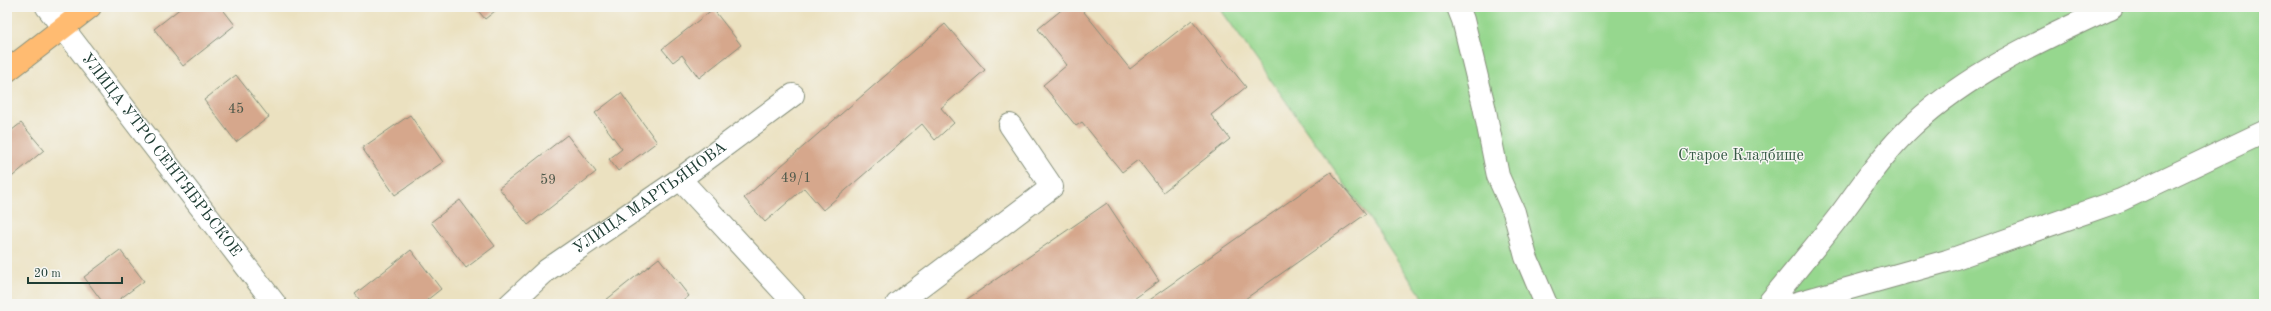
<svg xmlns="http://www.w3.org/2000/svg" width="2271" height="311" font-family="'Old Standard TT',serif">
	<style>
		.green { fill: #96d78e; stroke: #5a8a61 }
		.building { fill: #d6a78c }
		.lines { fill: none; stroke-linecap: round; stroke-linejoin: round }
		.minor-casing { stroke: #858f7a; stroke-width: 24 }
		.major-casing { stroke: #858f7a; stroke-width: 24 }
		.minor { stroke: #fff; stroke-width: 22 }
		.major { stroke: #ffbb71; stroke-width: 22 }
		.labels { text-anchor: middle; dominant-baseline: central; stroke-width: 3; stroke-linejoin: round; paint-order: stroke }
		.number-label { font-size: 14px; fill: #4d584a }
		.street-label { font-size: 16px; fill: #1f3d34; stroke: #f6f6f2 }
		.park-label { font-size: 16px; fill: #375c46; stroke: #f6f6f2 }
	</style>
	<rect width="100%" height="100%" fill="#f6f6f2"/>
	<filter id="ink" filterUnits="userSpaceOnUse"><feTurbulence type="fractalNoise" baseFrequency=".025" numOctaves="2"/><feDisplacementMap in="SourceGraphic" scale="8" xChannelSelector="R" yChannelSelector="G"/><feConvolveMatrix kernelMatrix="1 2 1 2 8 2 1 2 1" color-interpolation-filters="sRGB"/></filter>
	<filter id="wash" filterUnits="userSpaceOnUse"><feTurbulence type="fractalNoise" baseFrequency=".012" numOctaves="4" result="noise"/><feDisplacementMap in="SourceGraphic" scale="16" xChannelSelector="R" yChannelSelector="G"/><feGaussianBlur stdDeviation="0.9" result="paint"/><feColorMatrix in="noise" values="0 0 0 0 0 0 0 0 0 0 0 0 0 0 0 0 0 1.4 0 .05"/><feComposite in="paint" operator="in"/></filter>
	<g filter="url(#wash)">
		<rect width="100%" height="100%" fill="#ebe1c0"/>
		<path class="green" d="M1219,7H2264V304H1427L1366,214Z"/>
		<g id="blocks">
			<path class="building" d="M182,7H221L235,25L183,66L154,29Z
				M475,7H500L485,19Z
				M1065,7H1080L1130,69L1192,20L1246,87L1211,115L1230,139L1163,192L1138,160L1122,172L1082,122L1076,126L1043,85L1067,65L1038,29Z
				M713,9L741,45L699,78L682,55L673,62L662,49Z
				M945,24L985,70L941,108L954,123L935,140L922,124L823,210L804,188L765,222L744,198Z
				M236,75L269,117L236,142L204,100Z
				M621,93L657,142L618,171L609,159L622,149L595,113Z
				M410,115L443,162L395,195L362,148Z
				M21,123L44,150L7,181V134Z
				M567,135L596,172L528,225L499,188Z
				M1331,172L1366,214L1238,304H1143Z
				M460,200L495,246L466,268L431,222Z
				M1107,203L1159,281L1127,304H960Z
				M120,250L144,281L113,304H104L84,277Z
				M411,250L441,289L422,304H363L355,294Z
				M659,258L689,296L679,304H601Z"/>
		</g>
	</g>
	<g filter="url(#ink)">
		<use href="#blocks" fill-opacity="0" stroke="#858f7a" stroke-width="1"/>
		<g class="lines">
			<defs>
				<g id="minor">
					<path id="s1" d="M47,7L275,304"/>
					<path d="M1458,7L1463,20L1484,106L1498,176L1514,212L1526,257L1546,304"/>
					<path d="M680,179L795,304"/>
					<path id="s2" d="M510,304L547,270L680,179L793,95"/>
					<path d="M897,304L1052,187L1010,125"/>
					<path d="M1768,304C1792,275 1817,245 1840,215C1863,184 1884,152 1912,126C1968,73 2043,39 2112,7"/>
					<path d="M1793,304L1947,261L2121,200L2264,132"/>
				</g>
				<path id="major" d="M7,71L90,7"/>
			</defs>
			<use href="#minor" class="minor-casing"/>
			<use href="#major" class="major-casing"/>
			<use href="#minor" class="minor"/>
			<use href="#major" class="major"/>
		</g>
	</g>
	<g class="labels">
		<g class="number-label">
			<text x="236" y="109">45</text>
			<text x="796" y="178">49/1</text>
			<text x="548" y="180">59</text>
		</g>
		<g class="street-label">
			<text stroke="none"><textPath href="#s1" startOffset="187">УЛИЦА УТРО СЕНТЯБРЬСКОЕ</textPath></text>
			<text stroke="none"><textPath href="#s2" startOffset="176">УЛИЦА МАРТЬЯНОВА</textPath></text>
		</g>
		<g class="park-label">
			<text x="1741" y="156">Старое Кладбище</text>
		</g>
	</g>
	<rect width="2271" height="311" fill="none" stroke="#f6f6f2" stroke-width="24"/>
	<path d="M28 277v6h94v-6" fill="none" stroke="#1f3d34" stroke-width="2"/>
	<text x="34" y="277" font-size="12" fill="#1f3d34" stroke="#f6f6f2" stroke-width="3" paint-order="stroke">20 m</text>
</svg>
